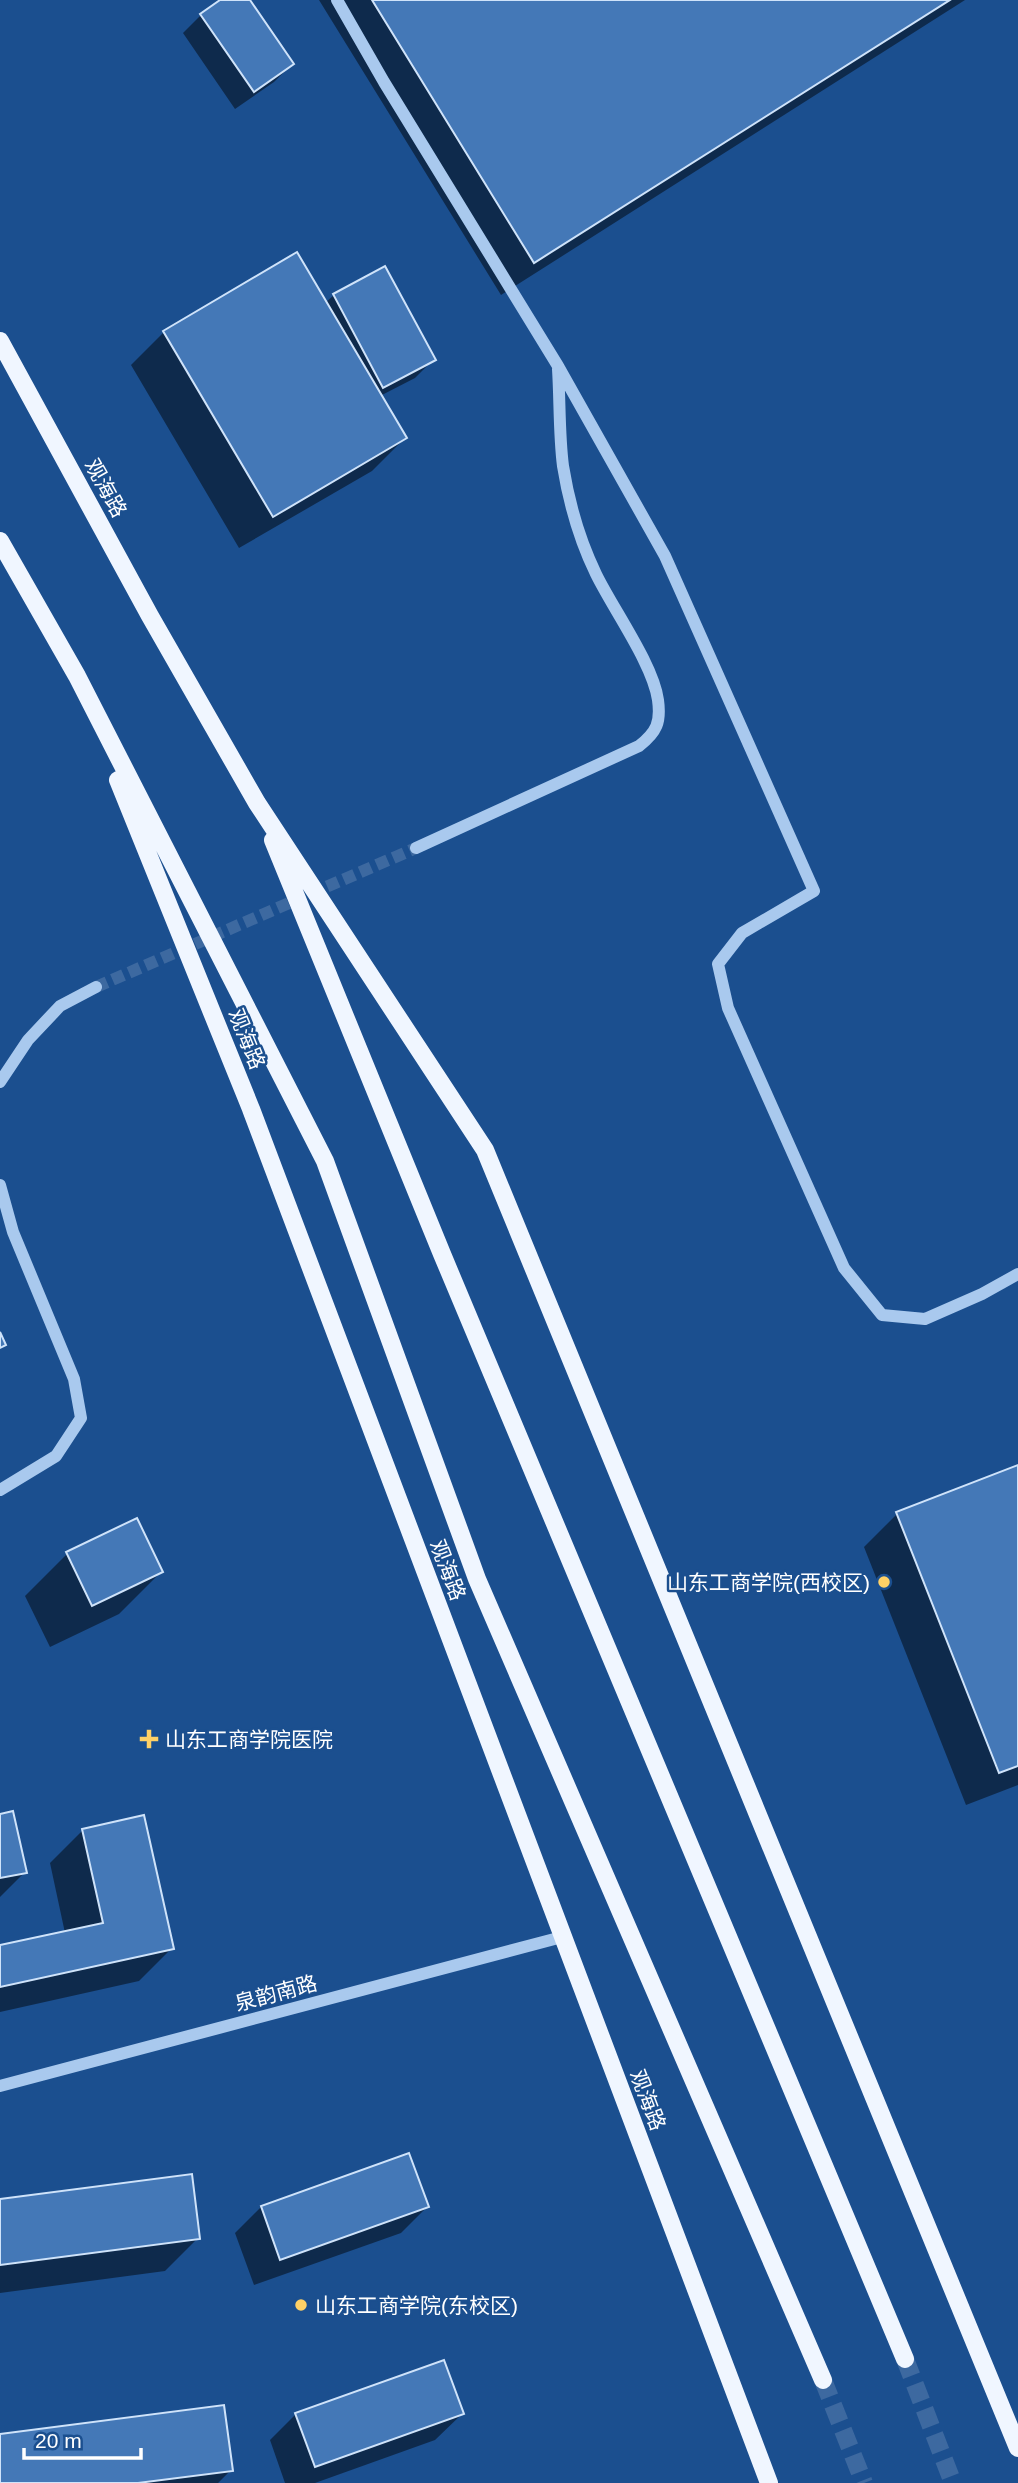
<svg xmlns="http://www.w3.org/2000/svg" width="1018" height="2483" font-family="Arial,'Noto Sans SC',sans-serif">
	<style>
		.shadow { fill: #0007 }
		.building { fill: #4478b7; stroke: #cfe3fa; stroke-width: 2 }
		.lines { fill: none; stroke-linecap: round; stroke-linejoin: round }
		.minor-tunnel { stroke: #3d69a0; stroke-width: 12; stroke-dasharray: 12 6; stroke-linecap: butt }
		.major-tunnel { stroke: #3d69a0; stroke-width: 18; stroke-dasharray: 18 9; stroke-linecap: butt }
		.minor { stroke: #a9c9ee; stroke-width: 12 }
		.major { stroke: #f0f6ff; stroke-width: 18 }
		.poi-dot { fill: #ffd166; stroke: #1b4f8f; stroke-width: 2.5 }
		.labels { text-anchor: middle; dominant-baseline: central; stroke-width: 5; stroke-linejoin: round; paint-order: stroke }
		.street-label { font-size: 21px; fill: #fff; stroke: #1b4f8f }
		.poi-label { font-size: 21px; fill: #fff; stroke: #1b4f8f; text-anchor: start }
	</style>
	<rect width="100%" height="100%" fill="#1b4f8f"/>
	<path class="shadow" d="M223,0H247L292,64L274,82L235,109L183,33L201,15Z
		M319,0H965L501,295Z
		M384,268L433,360L415,378L380,396L405,438L372,471L239,548L131,365L164,332L325,303L334,295Z
		M1018,1467V1785L966,1805L864,1547L897,1514Z
		M67,1554L161,1572L119,1614L50,1647L25,1596Z
		M0,1815L25,1872L0,1897Z
		M83,1830L172,1948L139,1981L0,2012V1947L65,1933L50,1863Z
		M0,2201L198,2238L165,2271L0,2293Z
		M261,2207H427L401,2233L254,2285L235,2233Z
		M296,2414H462L435,2440L315,2483H285L270,2440Z
		M0,2436L231,2470L218,2483H0Z"/>
	<path class="building" d="M220,0H250L294,64L254,92L200,14Z
		M372,0H950L534,263Z
		M297,252L407,438L273,517L163,331Z
		M385,266L436,360L383,388L333,294Z
		M0,1332L6,1345L0,1348Z
		M1018,1465V1766L999,1773L896,1512Z
		M137,1518L163,1572L92,1606L66,1552Z
		M13,1811L27,1873L0,1878V1814Z
		M144,1815L174,1949L0,1987V1945L103,1923L82,1829Z
		M409,2153L429,2207L280,2260L261,2206Z
		M192,2174L200,2239L0,2265V2199Z
		M444,2360L464,2414L315,2467L295,2413Z
		M224,2405L233,2471L138,2483H0V2434Z"/>
	<g class="lines">
		<path class="minor-tunnel" d="M96,987L416,848"/>
		<path class="major-tunnel" d="M905,2359L953,2483
			M823,2380L864,2483"/>
		<path class="minor" d="M337,0L384,82L558,366L665,556L814,891L742,933L718,964L728,1008L844,1268L882,1315L925,1319L982,1294L1018,1274
			M416,848L639,746C657,732 661,722 658,700C653,664 613,609 596,574C580,541 569,503 563,466C559,435 560,401 558,369
			M0,1082L28,1040L60,1006L96,987
			M0,1185L13,1232L74,1379L81,1418L56,1456L0,1490
			M0,2086L562,1937"/>
		<path class="major" d="M0,341L150,616L257,803L485,1150L1018,2448
			M0,541L77,676L325,1161L477,1579L823,2380
			M118,780L251,1109L769,2483
			M273,840L442,1254L905,2359"/>
	</g>
	<g class="poi-dot">
		<circle cx="884" cy="1582" r="7"/>
		<path d="M145.5 1728.5h7v7h7v7h-7v7h-7v-7h-7v-7h7z"/>
		<circle cx="301" cy="2305" r="7"/>
	</g>
	<g class="labels">
		<g class="street-label">
			<text transform="translate(106 488) rotate(61)">观海路</text>
			<text transform="translate(247 1039) rotate(68)">观海路</text>
			<text transform="translate(448 1570) rotate(69)">观海路</text>
			<text transform="translate(276 1993) rotate(-15)">泉韵南路</text>
			<text transform="translate(648 2100) rotate(69)">观海路</text>
		</g>
		<g class="poi-label">
			<text x="870" y="1582" text-anchor="end">山东工商学院(西校区)</text>
			<text x="165" y="1739">山东工商学院医院</text>
			<text x="315" y="2305">山东工商学院(东校区)</text>
		</g>
	</g>
	<path d="M24 2448v10h117v-10" fill="none" stroke="#ffffff" stroke-width="3.5"/>
	<text x="35" y="2448" font-size="21" fill="#ffffff" stroke="#1b4f8f" stroke-width="5" paint-order="stroke">20 m</text>
</svg>
